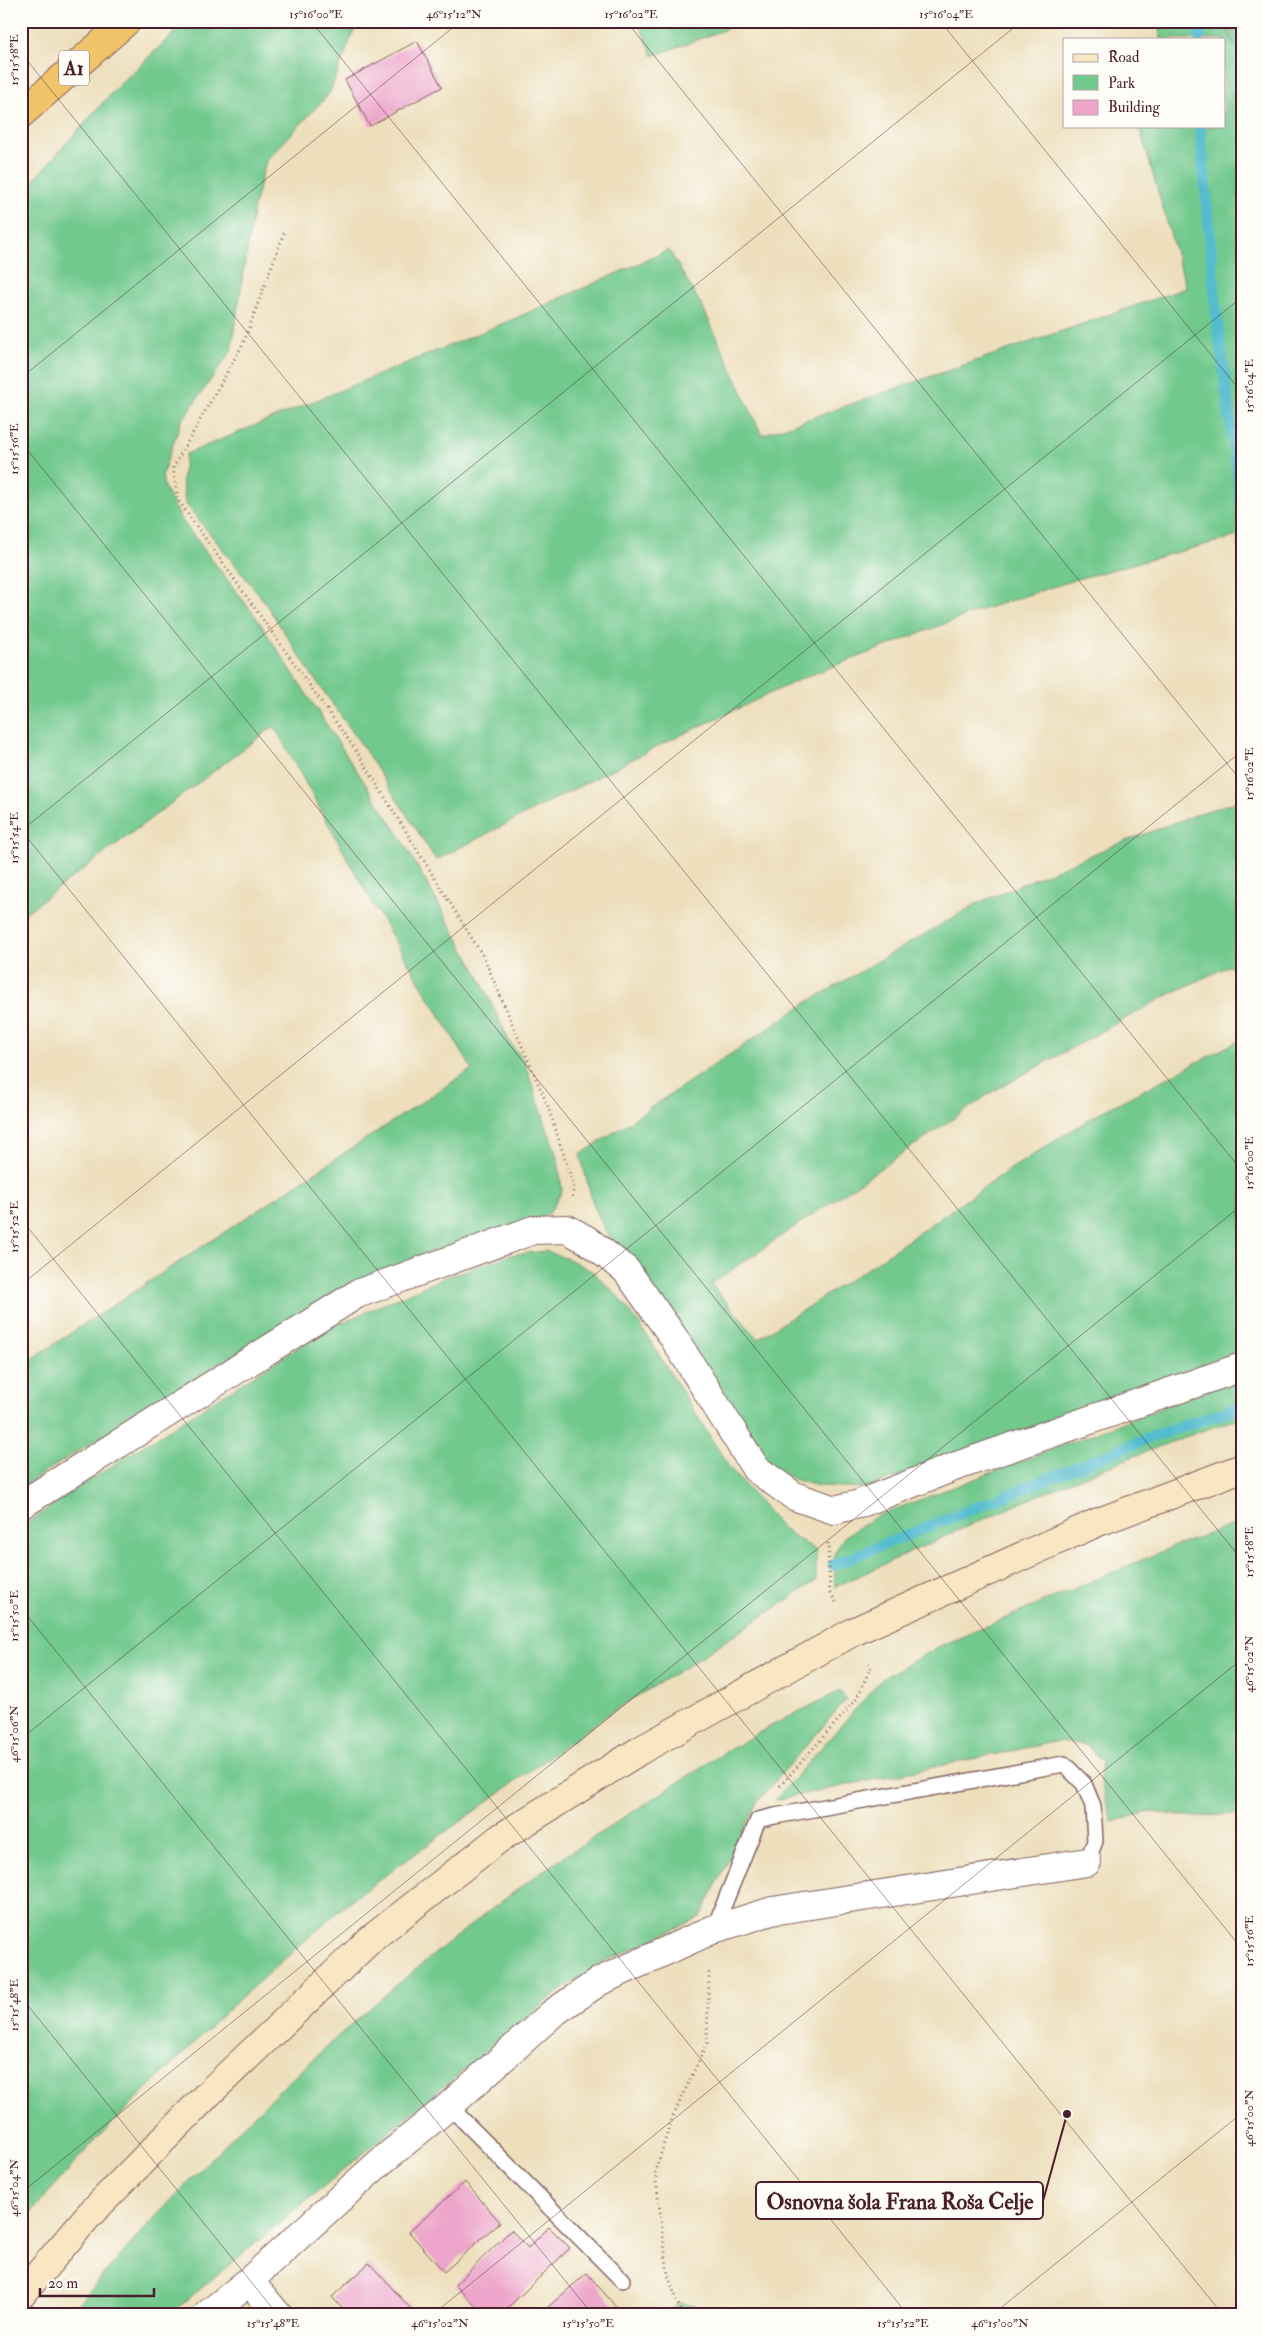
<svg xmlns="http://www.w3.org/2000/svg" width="1263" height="2336" font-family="'IM FELL Double Pica',serif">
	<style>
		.green { fill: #72c98e; stroke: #5e745c }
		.forest { fill: #5dad79; stroke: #546652 }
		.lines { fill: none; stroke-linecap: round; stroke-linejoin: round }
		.stream { stroke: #52bccf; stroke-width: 11 }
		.building { fill: #eda5cb }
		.lane-casing { stroke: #83625e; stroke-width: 18 }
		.street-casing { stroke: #83625e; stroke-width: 30 }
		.secondary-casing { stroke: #83625e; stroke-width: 30 }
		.highway-casing { stroke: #83625e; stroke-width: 30 }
		.path { stroke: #83625e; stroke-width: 3; stroke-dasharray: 1 4; stroke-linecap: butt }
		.lane { stroke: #fff; stroke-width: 15 }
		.street { stroke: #fff; stroke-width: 28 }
		.secondary { stroke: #f9e7c3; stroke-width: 28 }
		.highway { stroke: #f1c36a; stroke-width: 28 }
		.ticks { fill: none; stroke: #4a1f2b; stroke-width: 1; stroke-opacity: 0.45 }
		.labels { text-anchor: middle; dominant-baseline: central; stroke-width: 4; stroke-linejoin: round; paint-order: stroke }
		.shield { fill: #fdfcf7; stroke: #806168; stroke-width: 1 }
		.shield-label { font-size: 20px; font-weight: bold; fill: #4a1f2b }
		.leader { fill: none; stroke: #4a1f2b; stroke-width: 2 }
		.callout-dot { fill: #4a1f2b; stroke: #fdfcf7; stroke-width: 2 }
		.callout { fill: #fdfcf7; stroke: #4a1f2b; stroke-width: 2 }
		.callout-label { font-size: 22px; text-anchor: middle; font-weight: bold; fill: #4a1f2b }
		.neatline { fill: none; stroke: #4a1f2b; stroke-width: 2 }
		.ticks-label { font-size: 12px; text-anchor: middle; fill: #4a1f2b }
	</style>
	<rect width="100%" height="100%" fill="#fdfcf7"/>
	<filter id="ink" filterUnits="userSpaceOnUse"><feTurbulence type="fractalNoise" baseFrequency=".02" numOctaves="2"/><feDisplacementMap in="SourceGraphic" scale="10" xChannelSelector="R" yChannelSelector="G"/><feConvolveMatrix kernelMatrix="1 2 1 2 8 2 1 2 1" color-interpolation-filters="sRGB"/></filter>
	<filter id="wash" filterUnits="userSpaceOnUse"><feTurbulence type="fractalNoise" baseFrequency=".0096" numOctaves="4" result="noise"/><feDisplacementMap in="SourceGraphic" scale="20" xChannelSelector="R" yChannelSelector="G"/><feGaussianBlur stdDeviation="1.12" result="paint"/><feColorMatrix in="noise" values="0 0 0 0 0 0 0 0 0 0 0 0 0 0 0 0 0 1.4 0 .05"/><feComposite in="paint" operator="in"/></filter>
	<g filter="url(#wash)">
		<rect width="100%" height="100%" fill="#eddfbc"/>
		<path class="green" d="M187,21H358L329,94L266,161L254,206L231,351L181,422L162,475L164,487L183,522L256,617L401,838L477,972L510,1043L524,1061L558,1159L562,1191L550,1212L534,1222L418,1256L349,1286L165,1397L21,1487V1366L472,1069L371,901L274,726L21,916V194L116,88Z
			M638,21H748L653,56Z
			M1157,21H1224L1234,46L1242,51V565L1238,536L1077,579L978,611L803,678L658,746L436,860L361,744L312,675L262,598L185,503L182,480L186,454L516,318L669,250L704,310L762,435L1186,288L1139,126H1224V39H1161Z
			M1242,800V989L1231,965L1168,995L992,1092L711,1284L758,1339L871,1266L1009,1170L1099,1113L1242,1039V1350L866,1488L818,1486L793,1479L772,1467L746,1436L612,1244L593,1204L580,1155L808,1002L978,903L1112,846L1206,811Z
			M545,1251L571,1260L593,1272L619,1297L642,1328L729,1467L784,1530L816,1550V1581L687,1666L613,1711L350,1901L237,2001L94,2141L21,2224V1528L71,1492L327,1329L446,1277L511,1255Z
			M1242,1377V1417C1102,1464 968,1525 835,1587L834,1554L844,1537L875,1517Z
			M1242,1522V1813L1197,1817L1149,1812L1112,1822L1100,1779L1102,1761L1087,1745L1059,1741L775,1800L883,1678L938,1647L1172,1547Z
			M840,1691L846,1700L758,1801L700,1917L594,1967L549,1999L169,2315H69C207,2152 363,2001 536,1876C566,1854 598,1835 628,1815C669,1789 709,1761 751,1737C780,1720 811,1706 840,1691Z
			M679,2303L696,2306L704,2315H662Z"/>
		<path class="forest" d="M1224,21H1242V51L1234,46Z"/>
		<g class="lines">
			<path class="stream" d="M1199,39L1201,21
				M1200,126L1217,319L1242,509
				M833,1565L1149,1438L1242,1406"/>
		</g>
		<g id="blocks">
			<path class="building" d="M417,41L442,87L370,126L345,80Z
				M465,2182L500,2222L444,2272L409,2232Z
				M549,2227L570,2248L500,2315H484L455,2285L511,2230L528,2248Z
				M369,2263L414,2312L412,2315H348L332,2297Z
				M587,2273L623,2315H539Z"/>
		</g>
	</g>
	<g filter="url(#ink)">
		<use href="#blocks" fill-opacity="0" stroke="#83625e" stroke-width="1"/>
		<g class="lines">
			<defs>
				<path id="lane" d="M714,1929L758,1820L775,1816L1064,1764L1084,1784L1093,1806L1095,1841L1087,1862
					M449,2106L622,2280"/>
				<path id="street" d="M21,1505L357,1294L533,1230L567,1229L587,1240L626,1270L672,1335L756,1469L794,1496L834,1510L859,1504L954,1467L1242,1367
					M249,2281L278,2315
					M207,2315L249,2281L378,2164L449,2106L553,2013L600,1981L714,1929L772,1911L1087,1862"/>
				<path id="secondary" d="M21,2295L88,2216L211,2091L371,1939L500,1838L639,1751L853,1632L1096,1523L1242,1468"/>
				<path id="highway" d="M21,114L127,21"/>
			</defs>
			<use href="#lane" class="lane-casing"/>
			<use href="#street" class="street-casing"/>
			<use href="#secondary" class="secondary-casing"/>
			<use href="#highway" class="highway-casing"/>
			<path class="path" d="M284,233L243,344L173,468L178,500L357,752L484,958L547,1104L574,1186L572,1197
				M828,1543L830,1593L836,1602
				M780,1786L856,1700L871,1667L869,1663
				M682,2315L668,2275L655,2172L671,2121L707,2043L709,1969"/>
			<use href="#lane" class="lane"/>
			<use href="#street" class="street"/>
			<use href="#secondary" class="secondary"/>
			<use href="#highway" class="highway"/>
		</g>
	</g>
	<path class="ticks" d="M311,21L1242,1171M626,21L1242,782M940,21L1242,393M21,53L1242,1560M21,378L461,21M21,442L1242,1949M21,830L1223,2315M21,831L1022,21M21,1219L908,2315M21,1285L1242,297M21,1608L593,2315M21,1739L1242,751M21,1997L278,2315M21,2193L1242,1205M432,2315L1242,1659M992,2315L1242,2113"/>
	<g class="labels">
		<rect class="shield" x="59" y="50.5" width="30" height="35" rx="4"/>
		<g class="shield-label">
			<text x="74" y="68">A1</text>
		</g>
	</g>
	<path class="leader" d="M1067 2114L1043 2201"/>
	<circle class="callout-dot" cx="1067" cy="2114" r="5"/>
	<rect class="callout" x="756" y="2182" width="287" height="37" rx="5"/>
	<g class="callout-label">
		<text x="900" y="2209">Osnovna šola Frana Roša Celje</text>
	</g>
	<rect width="1263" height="2336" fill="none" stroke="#fdfcf7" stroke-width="55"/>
	<rect x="1063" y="38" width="162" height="90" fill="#fdfcf7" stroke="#b5a4a5"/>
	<rect x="1073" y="54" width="25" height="8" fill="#f9e7c3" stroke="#b5a4a5"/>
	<text x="1108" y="62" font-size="15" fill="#4a1f2b">Road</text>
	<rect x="1073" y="75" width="25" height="15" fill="#72c98e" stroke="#b5a4a5"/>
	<text x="1108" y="88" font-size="15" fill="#4a1f2b">Park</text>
	<rect x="1073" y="100" width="25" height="15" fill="#eda5cb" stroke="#b5a4a5"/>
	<text x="1108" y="112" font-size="15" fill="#4a1f2b">Building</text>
	<path d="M40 2288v8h114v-8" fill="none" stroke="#4a1f2b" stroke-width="2.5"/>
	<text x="48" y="2288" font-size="15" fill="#4a1f2b" stroke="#fdfcf7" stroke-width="4" paint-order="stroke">20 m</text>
	<rect x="28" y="28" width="1208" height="2280" class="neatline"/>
	<g class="ticks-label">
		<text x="316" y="18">15°16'00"E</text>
		<text x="454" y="18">46°15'12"N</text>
		<text x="631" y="18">15°16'02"E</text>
		<text x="946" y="18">15°16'04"E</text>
		<text transform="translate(14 60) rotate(-90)" y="4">15°15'58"E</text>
		<text transform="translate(1249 386) rotate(-90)" y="4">15°16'04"E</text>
		<text transform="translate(14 449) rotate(-90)" y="4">15°15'56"E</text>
		<text transform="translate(1249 774) rotate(-90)" y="4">15°16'02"E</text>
		<text transform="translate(14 838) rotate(-90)" y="4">15°15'54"E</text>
		<text transform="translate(1249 1163) rotate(-90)" y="4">15°16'00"E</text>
		<text transform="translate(14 1227) rotate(-90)" y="4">15°15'52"E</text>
		<text transform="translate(1249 1552) rotate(-90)" y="4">15°15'58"E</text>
		<text transform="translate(14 1616) rotate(-90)" y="4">15°15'50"E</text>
		<text transform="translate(1249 1664) rotate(-90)" y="4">46°15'02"N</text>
		<text transform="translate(14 1734) rotate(-90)" y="4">46°15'06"N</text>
		<text transform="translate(1249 1941) rotate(-90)" y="4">15°15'56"E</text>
		<text transform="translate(14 2005) rotate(-90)" y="4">15°15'48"E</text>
		<text transform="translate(1249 2118) rotate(-90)" y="4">46°15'00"N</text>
		<text transform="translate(14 2188) rotate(-90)" y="4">46°15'04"N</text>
		<text x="273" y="2327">15°15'48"E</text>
		<text x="440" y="2327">46°15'02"N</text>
		<text x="588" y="2327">15°15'50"E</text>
		<text x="903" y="2327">15°15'52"E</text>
		<text x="1000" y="2327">46°15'00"N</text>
	</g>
</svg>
